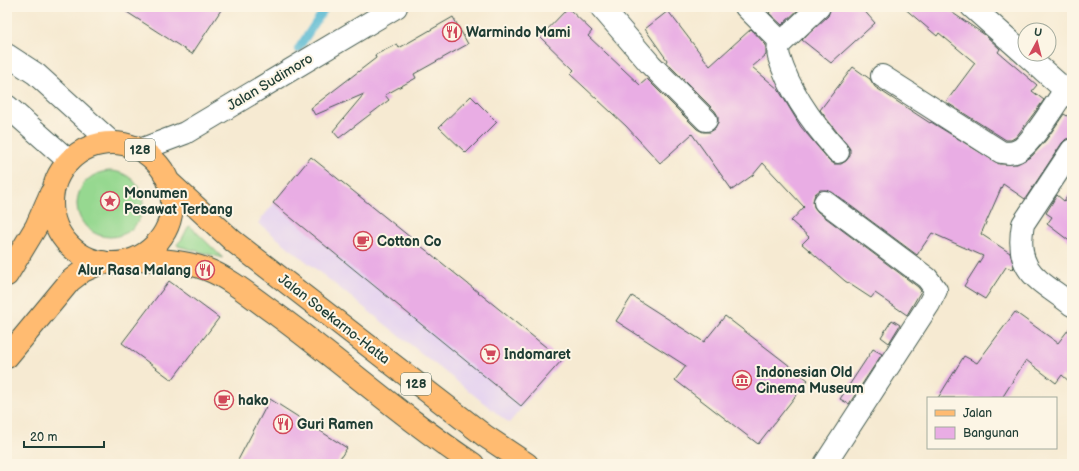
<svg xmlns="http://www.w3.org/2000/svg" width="1079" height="471" font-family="'Balsamiq Sans',sans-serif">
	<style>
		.built { fill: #e5d3f0 }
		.green { fill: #96d890; stroke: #5a8a62 }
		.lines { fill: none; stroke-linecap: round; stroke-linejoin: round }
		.stream { stroke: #54b8d2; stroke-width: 8 }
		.building { fill: #e9ade4 }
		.minor-casing { stroke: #3f574c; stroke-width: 24 }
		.major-casing { stroke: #3f574c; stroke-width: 24 }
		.minor { stroke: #fff; stroke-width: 22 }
		.major { stroke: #ffbb71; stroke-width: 22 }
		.labels { text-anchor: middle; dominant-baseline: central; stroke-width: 4; stroke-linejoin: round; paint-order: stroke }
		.shield { fill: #fcf5e5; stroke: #617469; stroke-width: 1 }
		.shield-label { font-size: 13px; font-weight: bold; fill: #1f3d34 }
		.poi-label { font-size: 14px; font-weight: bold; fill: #1f3d34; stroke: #fcf5e5; text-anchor: start }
		.street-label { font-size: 14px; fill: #1f3d34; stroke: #fcf5e5 }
	</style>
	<rect width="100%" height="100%" fill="#fcf5e5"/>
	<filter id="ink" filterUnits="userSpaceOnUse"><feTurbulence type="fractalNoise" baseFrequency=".025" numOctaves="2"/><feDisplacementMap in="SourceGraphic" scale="8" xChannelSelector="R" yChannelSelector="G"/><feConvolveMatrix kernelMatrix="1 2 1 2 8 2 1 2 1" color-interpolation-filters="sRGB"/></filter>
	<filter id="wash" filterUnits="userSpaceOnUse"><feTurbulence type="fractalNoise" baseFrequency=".012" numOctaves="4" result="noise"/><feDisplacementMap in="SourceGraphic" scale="16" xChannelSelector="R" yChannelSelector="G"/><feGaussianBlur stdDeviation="0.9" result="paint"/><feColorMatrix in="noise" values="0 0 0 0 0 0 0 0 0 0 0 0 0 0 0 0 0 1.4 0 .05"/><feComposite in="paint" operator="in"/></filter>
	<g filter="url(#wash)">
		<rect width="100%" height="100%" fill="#f6ead2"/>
		<path class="built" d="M311,157L562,360L509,423L258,223Z"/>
		<path class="green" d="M77 204a33 33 0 1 1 66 0a33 33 0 1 1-66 0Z
			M190,226L223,258L178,246L177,244L182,239L188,227Z"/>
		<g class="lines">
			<path class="stream" d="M298,49L326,7"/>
		</g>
		<g id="blocks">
			<path class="building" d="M119,7H223L192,54Z
				M775,7H801L782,25L769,13Z
				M831,7H861L875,23L831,63L802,40L828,16Z
				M903,7H944L985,35L1000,49L998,52L1037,85L1032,91L1044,100L1016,137L1011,140H1006L946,102L975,63L939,33L937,36Z
				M568,8L592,31L588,36L640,85L647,79L697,129L703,132H710L715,129L718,123V116L715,111L666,62L667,60L645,29L668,11L710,66L751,29L766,45V55L752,67L778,89L801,127L829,160L834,164H841L846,161L850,156V149L820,110L853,67L870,79L875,87L930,123L931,122L999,164H1017L1032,156L1046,140L1064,114L1072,119V138L1066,139L1062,143L1025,199L1003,184L981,234L1010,253L1014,267L1012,269L1006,267L985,299L964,286L983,256L932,233L917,255L832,192L826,190H820L815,194L813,201L814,207L818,212L918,287L921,291L907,315L875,293L871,298L845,281L802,244L809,237L791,221L804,207L763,163L753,175L732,190L692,134L660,163L626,126L570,74L574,70L540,37Z
				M453,17L468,44L414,74L416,78L385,95L389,100L339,138L333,131L364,94L315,115L311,108L376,58L375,55L397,44L399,48Z
				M471,96L497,122L466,153L439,127Z
				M311,157L562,360L521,406L273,203Z
				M1072,190V243L1047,224L1052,217L1046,213L1057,195L1064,201Z
				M169,281L219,318L172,380L122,343Z
				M632,296L704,342L725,316L808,380L758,444L675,380L686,366L616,321Z
				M1015,312L1058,343L1072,325V384L1062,375L1056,383L1026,360L1002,398H938L964,356L977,363Z
				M892,320L900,325L889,343L881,337Z
				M873,349L882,354L849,404L840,399Z
				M270,399L347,448L336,464H236Z"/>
		</g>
	</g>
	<g filter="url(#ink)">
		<use href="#blocks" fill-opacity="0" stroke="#3f574c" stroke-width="1"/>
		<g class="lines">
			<defs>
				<path id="minor" d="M601,7L651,65L706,120
					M746,7L778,39C780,45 777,50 779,57C790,93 813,124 838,152
					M972,7L1072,96
					M780,44L819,7
					M7,55L36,74L112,143
					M882,76L1001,152C1007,153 1013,154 1019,150C1031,144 1056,103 1065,90
					M7,106L69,161
					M140,150L185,133L396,7
					M1072,150L1023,224C1014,273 1039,279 1072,305
					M825,464L929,304L936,290L927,278L825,202"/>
				<path id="major" d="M52 203a60 60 0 1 1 120 0a60 60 0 1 1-120 0Z
					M168,181L233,241L485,436L527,464
					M134,259C158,260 182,260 206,269C232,279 255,300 277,315C344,364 405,419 473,464
					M7,275L36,227L51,193
					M7,357L70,281L83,271L103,262"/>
			</defs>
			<use href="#minor" class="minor-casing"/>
			<use href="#major" class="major-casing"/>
			<use href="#minor" class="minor"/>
			<use href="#major" class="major"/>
		</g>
	</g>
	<defs>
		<symbol id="restaurant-ring" viewBox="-11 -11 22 22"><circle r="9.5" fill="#fcf5e5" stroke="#d1495b" stroke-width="1.5"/><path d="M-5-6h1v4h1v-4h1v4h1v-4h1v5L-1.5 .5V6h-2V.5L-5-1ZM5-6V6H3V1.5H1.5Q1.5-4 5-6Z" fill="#d1495b"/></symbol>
		<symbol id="sight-ring" viewBox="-11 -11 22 22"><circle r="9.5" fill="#fcf5e5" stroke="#d1495b" stroke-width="1.5"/><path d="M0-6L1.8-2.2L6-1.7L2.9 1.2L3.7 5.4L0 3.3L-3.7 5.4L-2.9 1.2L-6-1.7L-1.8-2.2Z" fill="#d1495b"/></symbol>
		<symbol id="cafe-ring" viewBox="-11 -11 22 22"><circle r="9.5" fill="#fcf5e5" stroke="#d1495b" stroke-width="1.5"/><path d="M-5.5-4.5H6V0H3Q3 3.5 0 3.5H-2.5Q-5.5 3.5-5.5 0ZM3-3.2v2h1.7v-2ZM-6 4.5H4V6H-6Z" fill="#d1495b"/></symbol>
		<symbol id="supermarket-ring" viewBox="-11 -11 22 22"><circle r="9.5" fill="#fcf5e5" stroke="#d1495b" stroke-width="1.5"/><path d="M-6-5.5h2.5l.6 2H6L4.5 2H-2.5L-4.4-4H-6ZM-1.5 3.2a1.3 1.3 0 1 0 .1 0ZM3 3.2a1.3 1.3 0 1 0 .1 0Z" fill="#d1495b"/></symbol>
		<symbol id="museum-ring" viewBox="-11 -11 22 22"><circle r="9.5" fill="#fcf5e5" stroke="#d1495b" stroke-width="1.5"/><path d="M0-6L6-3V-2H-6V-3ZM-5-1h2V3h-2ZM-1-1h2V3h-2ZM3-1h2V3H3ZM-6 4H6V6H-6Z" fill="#d1495b"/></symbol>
	</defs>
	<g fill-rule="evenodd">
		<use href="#restaurant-ring" x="441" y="21" width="22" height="22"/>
		<use href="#sight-ring" x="99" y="190" width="22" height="22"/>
		<use href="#cafe-ring" x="352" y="230" width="22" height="22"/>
		<use href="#restaurant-ring" x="194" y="259" width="22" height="22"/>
		<use href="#supermarket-ring" x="479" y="343" width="22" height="22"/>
		<use href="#museum-ring" x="731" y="369" width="22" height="22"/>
		<use href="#cafe-ring" x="213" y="389" width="22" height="22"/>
		<use href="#restaurant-ring" x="272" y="413" width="22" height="22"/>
	</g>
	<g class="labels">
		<g class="shield">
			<rect x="125" y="139" width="30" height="22" rx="3"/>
			<rect x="401" y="373" width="30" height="22" rx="3"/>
		</g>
		<g class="shield-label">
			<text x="140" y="150">128</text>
			<text x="416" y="384">128</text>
		</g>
		<g class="poi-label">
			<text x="466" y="32">Warmindo Mami</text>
			<text x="124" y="193">Monumen<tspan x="124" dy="16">Pesawat Terbang</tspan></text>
			<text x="377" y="241">Cotton Co</text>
			<text x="191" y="270" text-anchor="end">Alur Rasa Malang</text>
			<text x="504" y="354">Indomaret</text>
			<text x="756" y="372">Indonesian Old<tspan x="756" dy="16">Cinema Museum</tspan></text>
			<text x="238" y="400">hako</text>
			<text x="297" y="424">Guri Ramen</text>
		</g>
		<g class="street-label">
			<text transform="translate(270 82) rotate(-31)">Jalan Sudimoro</text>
			<text transform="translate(334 319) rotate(38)">Jalan Soekarno-Hatta</text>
		</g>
	</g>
	<rect width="1079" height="471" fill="none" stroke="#fcf5e5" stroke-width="24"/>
	<rect x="927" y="397" width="130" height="52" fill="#fcf5e5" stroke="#a4ab9e"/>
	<rect x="935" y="410" width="20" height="6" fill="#ffbb71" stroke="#a4ab9e"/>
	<text x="963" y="417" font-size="12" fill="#1f3d34">Jalan</text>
	<rect x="935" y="427" width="20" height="12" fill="#e9ade4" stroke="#a4ab9e"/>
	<text x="963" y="437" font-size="12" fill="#1f3d34">Bangunan</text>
	<g transform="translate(1037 42) rotate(7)"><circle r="19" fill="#fcf5e5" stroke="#a4ab9e"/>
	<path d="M0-3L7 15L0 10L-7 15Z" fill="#d1495b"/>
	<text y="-6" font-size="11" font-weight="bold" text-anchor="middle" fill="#1f3d34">U</text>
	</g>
	<path d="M24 441v6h80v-6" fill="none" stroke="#1f3d34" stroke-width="2"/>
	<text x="30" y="441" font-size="12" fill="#1f3d34" stroke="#fcf5e5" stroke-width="3" paint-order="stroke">20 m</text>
</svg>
